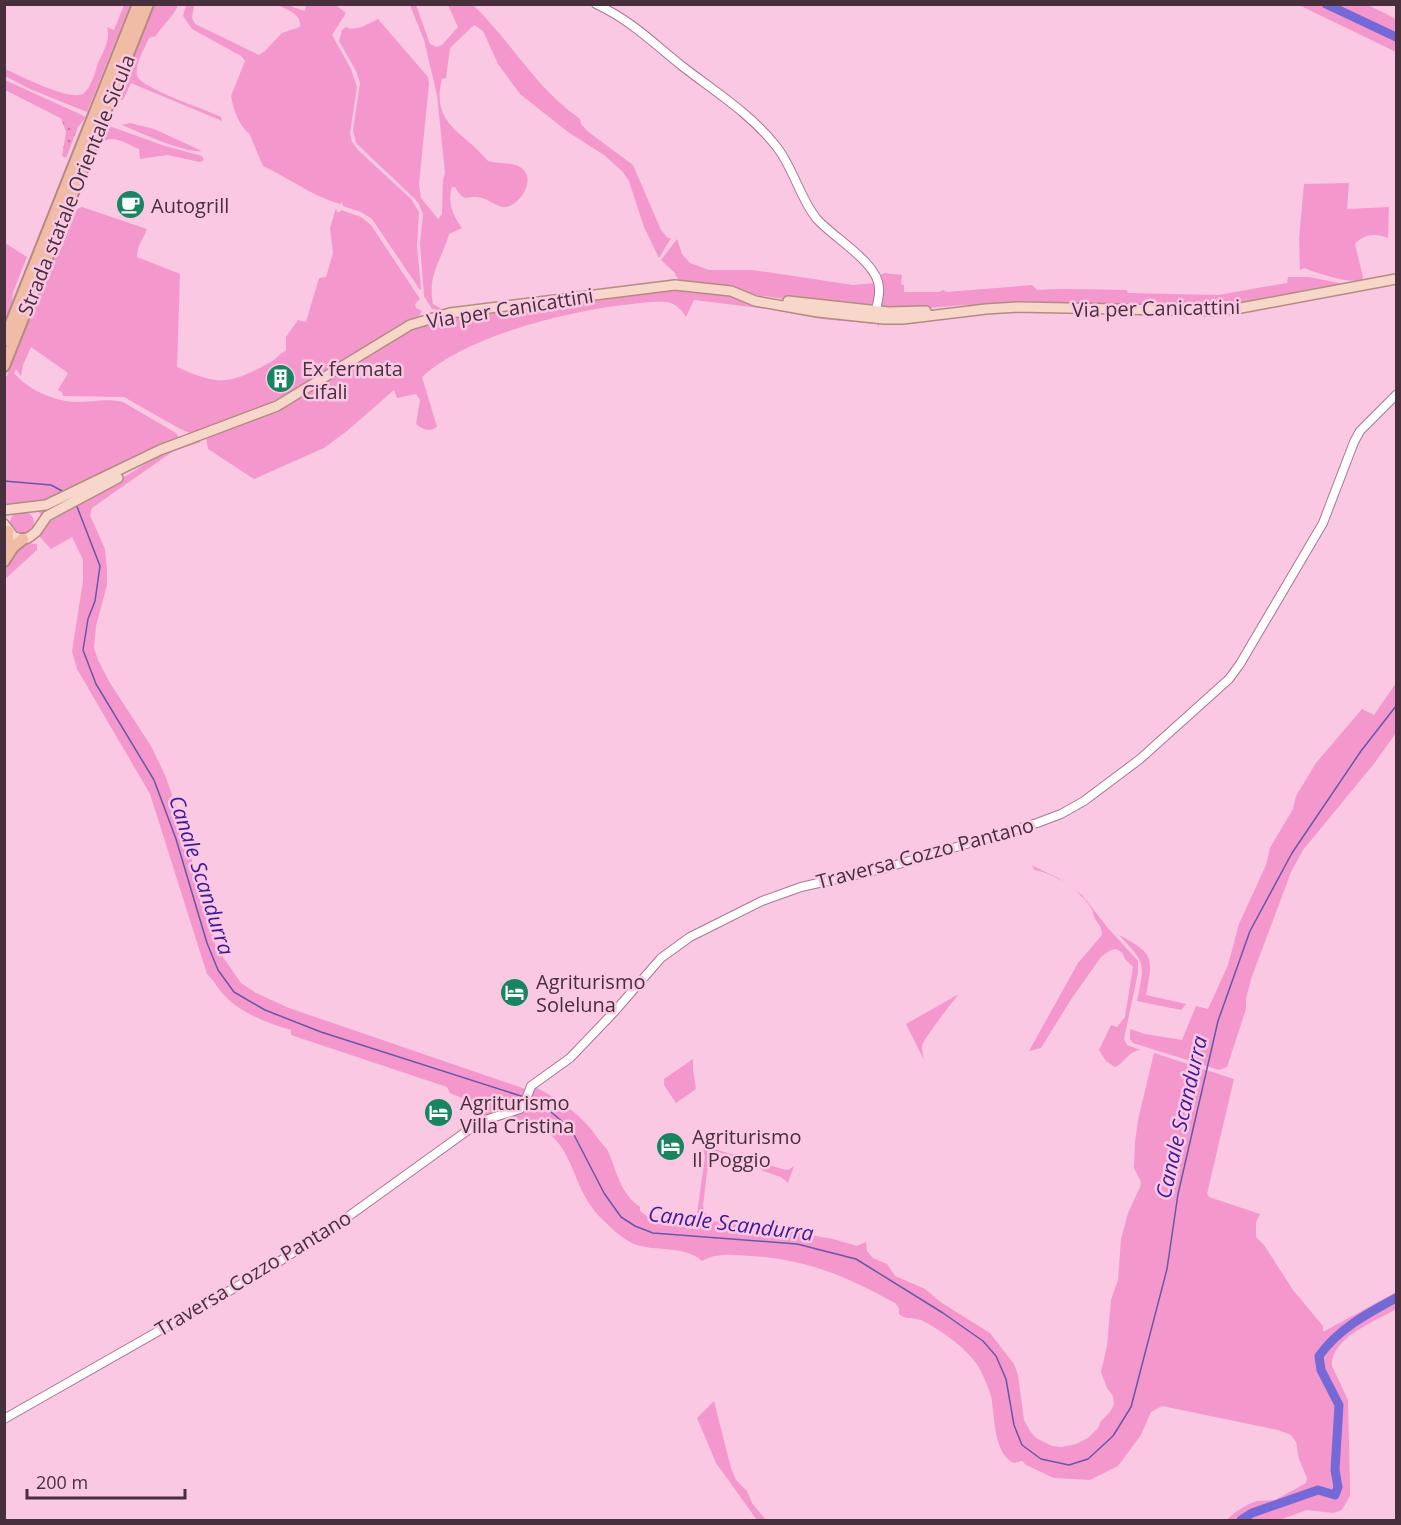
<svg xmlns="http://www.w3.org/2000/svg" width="1401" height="1525" font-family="'Open Sans',sans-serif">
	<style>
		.green { fill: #f497cd }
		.garden { fill: url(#garden-dots) }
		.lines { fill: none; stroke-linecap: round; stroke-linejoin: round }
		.stream { stroke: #6658a8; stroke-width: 1.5 }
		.river { stroke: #7469d6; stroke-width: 9 }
		.minor-casing { stroke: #ac7494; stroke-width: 10 }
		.major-casing { stroke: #b58b81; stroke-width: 12 }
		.highway-casing { stroke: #b58b81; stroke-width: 14 }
		.minor { stroke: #fff; stroke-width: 8 }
		.major { stroke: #f6d7ca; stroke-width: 9 }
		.highway { stroke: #f0bca6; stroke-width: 10 }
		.labels { text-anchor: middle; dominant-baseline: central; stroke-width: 5; stroke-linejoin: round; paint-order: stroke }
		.street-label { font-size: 20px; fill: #472f3c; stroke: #fac8e3 }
		.poi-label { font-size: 20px; fill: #472f3c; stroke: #fac8e3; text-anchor: start }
		.water-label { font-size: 21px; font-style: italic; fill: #3e199d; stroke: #fac8e3 }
	</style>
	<defs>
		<pattern id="garden-dots" width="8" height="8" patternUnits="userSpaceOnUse" patternTransform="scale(1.5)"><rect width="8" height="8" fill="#f497cd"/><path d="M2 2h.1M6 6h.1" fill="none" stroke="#c77ca8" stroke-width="1.8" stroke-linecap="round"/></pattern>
	</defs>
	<rect width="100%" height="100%" fill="#fac8e3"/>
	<path class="green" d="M124,5H130L87,112L30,89L5,76V69C19,75 72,103 84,93C92,86 95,72 98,63C103,52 111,39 107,27L114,30Z
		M154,5H178C176,13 161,27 156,36L149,38C145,48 135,63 137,75C140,89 206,109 221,117L222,121L131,83L123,100L118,99Z
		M186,5H194L192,18L195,24L259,55L265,51L282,33L300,27C302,14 288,10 277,5H287L305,11L306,5H336L346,13L332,35L351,69L357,87L350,133L352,142L358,150L411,199L419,212L417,246L421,289L420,290L372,219L361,212L343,206L342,202L340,204C312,196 289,178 263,166L249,133C239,127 233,107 231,96L245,61L241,56L192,29L183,16Z
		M410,5H416L430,44L437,47L442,45L458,27L448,5H473C511,41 536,89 580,119L581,124L587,131L633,165L661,230L668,238H671L659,258L644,227L629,181L622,171L604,155L568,132L520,94L498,64L483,31L474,25L450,48L446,78L442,79C430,125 465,132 488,161C498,164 511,162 520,167C539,178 518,209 503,207C496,206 489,200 482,198C467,194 465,205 455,187H452C447,202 453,216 462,228L449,234C442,260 427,274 433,304L445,311L432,309L424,296L420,243L423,214L419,204L414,198L356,143L353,130L360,83L356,71L339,41L342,30L346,27L351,29L362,27L378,19L428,77L429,84L419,184L421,198L438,219L442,214L443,180L445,173L437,95L424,40Z
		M1299,5H1368L1396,19V52Z
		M5,80L86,117L78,127L5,90Z
		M130,123L154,129L202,151C184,153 141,133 122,125Z
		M109,126L165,146L202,156L204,160L200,162L167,155L140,159L139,149C128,145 112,133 102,143Z
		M1349,183L1347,209L1389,207L1388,238C1375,233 1364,234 1355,244L1363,277L1362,280C1350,284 1316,273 1304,268L1300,270L1299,239L1304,184Z
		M82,207L147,229C143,240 137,245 137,257L180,274L177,367C221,387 230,384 271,362C277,359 279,353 286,351V337L298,320L306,322L319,278L326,277L333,253L330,228L336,208L337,212H340L341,210L361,217L371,225L420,299L415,304L416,308L422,311L419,316L398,326L295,392L285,394L284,399L273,404L193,434L180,429L124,397L63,396L62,392L58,390L68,373L31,347L23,365L21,376L16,369L14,373C28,390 54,401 76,402C91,402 108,398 123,402L176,433L179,438L78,486L121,479L165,452L198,439L201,442L172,452L92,508L90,515L105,549L107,570V585L96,626L94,648L98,660L110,683L151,746L165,775L181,820L216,947L241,983L256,993L289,1008L531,1091L535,1087C561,1100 583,1116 599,1140C602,1144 606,1148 608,1151C617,1172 620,1193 640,1207V1211L647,1216L696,1221L705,1157L703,1147L708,1145L714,1149L782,1169L788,1170L794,1166L788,1183L781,1177L763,1171L754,1162L718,1152L712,1153L709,1157L703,1205L704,1211L712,1221L763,1228H768L777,1221L780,1227L787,1231L833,1239L857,1246L866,1242L867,1251L873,1258L887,1264L895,1276L925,1289L942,1303L990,1333L1014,1364L1018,1375L1024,1420L1030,1431L1036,1438L1052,1446L1062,1447L1076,1444L1088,1438L1098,1428L1101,1421L1110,1412L1114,1404L1113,1396L1107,1388L1101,1372L1107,1346L1111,1300L1118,1280L1121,1239L1128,1213L1140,1187L1141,1182L1134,1168L1135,1142L1138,1120L1154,1053L1234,1079L1207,1194L1209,1197L1260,1214L1256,1222V1237L1264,1245L1293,1290L1323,1326V1332L1396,1292V1309C1376,1321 1330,1338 1332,1366L1348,1400L1350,1485V1496L1342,1510L1333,1513L1307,1510L1279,1520H1226L1237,1511L1249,1504L1257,1501L1275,1500L1306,1483L1307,1478L1299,1459L1296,1442L1291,1435L1278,1430L1162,1406L1151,1412L1141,1435L1118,1466L1090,1480L1054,1478L1026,1465L1022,1461L1014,1463C993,1454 995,1415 991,1396C988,1386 983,1375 978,1366C968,1349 938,1328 921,1320C913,1317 905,1320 899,1314V1308L895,1303C846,1276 808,1260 752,1256C735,1255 717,1252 702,1261C683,1244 655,1253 632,1243C622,1238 611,1228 603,1220C562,1180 582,1130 509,1118L508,1116L518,1106L485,1117L481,1115L473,1103L450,1093L447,1087L291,1035V1030C269,1024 241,1013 225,996C218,989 214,980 207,974L150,794L77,669L72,651L83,581V560L72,537L51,549L39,536L45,521L34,505L18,503L5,506V380L54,256L61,249L77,209Z
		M677,239L682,254L690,263L709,270H753L853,285L876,283L875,301L871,305C856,307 841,305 825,303C776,300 728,290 679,281L674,272L661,260Z
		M5,243L27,257L13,292L12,305L5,323Z
		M884,273L902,275L901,284L904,285V292H939L943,290L947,292L1032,285L1037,290C1067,288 1097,290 1127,290L1128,293L1218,295L1287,283L1288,277H1309L1339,283L1342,285L1223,307L964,305L916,309L885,308L881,306C880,296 885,285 880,275Z
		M680,289L727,295L745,302L879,322V327L877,324L821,319L769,309L694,300L686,317C681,309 674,302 665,302C654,301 643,303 632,304C572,310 467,335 422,377L437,427C429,432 423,430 416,424L420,400L416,394L397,398L394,390L347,431L324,448L254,479L208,449L206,437L244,423L413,328L445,319Z
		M10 523a12 12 0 1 1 24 0a12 12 0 1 1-24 0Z
		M27,543L37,544V550L5,579C4,563 11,550 27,543Z
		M1396,683V733L1373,765L1303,850L1291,872L1251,979L1246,999V1009L1227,1067L1219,1070L1133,1043L1130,1039V1029L1145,1034L1182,1040L1196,1006L1208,1009L1228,965L1239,924L1266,865L1270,848L1293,809L1296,796L1316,763L1362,709L1374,715Z
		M1031,865L1058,878L1082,895L1107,927L1138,961V973L1124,1039L1127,1045L1140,1050C1127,1052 1126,1062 1115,1067L1106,1061L1099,1050L1111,1025L1117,1027L1125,1017L1133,967L1125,959L1122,952L1115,949L1109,951L1101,957L1072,998L1041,1048L1029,1051L1078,963L1102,935C1102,927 1099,925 1095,919C1094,916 1093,912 1092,910C1082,891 1055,874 1035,870Z
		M1119,935C1155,954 1153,958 1146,995L1186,1004L1181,1010L1137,1001C1145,962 1146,964 1119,935Z
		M959,994C953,1001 922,1041 922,1046C922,1050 923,1056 924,1060L906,1024Z
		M693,1059V1069L696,1089L676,1103L664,1085V1079Z
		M714,1401L731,1468L736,1480L747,1491L752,1503L766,1520H757L716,1463L697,1418Z"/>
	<path class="garden" d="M61,118L78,127L66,158L62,156L66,132Z"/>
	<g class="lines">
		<path class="stream" d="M4,481L51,485L64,492
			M76,504L100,566L95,601L88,619L83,650L96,684L154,780L176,839L207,943L218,970L234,992L265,1010L321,1032L524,1097
			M529,1098L538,1101L571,1129L604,1193L621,1217L635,1226L653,1233L797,1244L856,1259L943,1313L983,1341L996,1356L1006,1379L1014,1425L1022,1445L1041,1459L1069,1465L1088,1459L1113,1436L1131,1407L1167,1269L1178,1194L1218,1021L1250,931L1292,853L1361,751L1396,706"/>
		<path class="river" d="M1326,4L1396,37
			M1241,1520L1252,1513L1318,1490L1335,1495L1338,1487L1335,1470L1339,1405L1321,1370L1319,1356C1338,1329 1368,1313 1396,1298"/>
		<defs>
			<path id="minor" d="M596,4C632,21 652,42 682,66C714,91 750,113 776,146C793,167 799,196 816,218C832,237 879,263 879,288C880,295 877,303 876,311
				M4,1419L266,1270L342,1221L471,1128L485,1120L520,1109L525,1102L531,1086L570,1058L615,1011L661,958L690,937L762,901L801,887L889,867L1037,823L1061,814L1084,801L1140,759L1229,679L1240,664L1323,523L1354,442L1360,431L1396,395"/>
			<path id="major" d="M788,301L888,312L926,311
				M4,510L46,505L160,450L277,406L410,325L450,313L675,285L731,291L755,301L818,312L884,319H903L986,309L1018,307L1214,311L1241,308L1396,279
				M4,524L13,536L20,539L28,538L36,532L47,516L118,478"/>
			<path id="highway" d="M4,341L138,4
				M4,366L148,4
				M5,554L8,545V531
				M4,561L13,547L23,539"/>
		</defs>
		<use href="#minor" class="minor-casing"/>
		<use href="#major" class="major-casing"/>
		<use href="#highway" class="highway-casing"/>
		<use href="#minor" class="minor"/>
		<use href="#major" class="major"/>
		<use href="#highway" class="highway"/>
	</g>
	<defs>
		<symbol id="cafe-disc" viewBox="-11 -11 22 22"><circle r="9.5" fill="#188460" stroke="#fac8e3"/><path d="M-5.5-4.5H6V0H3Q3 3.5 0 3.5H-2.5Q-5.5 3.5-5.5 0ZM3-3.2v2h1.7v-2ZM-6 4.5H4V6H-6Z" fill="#fff"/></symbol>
		<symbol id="building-disc" viewBox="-11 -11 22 22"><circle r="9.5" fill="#188460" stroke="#fac8e3"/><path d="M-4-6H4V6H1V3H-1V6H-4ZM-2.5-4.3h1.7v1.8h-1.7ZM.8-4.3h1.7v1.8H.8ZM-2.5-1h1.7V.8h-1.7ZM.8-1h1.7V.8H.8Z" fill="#fff"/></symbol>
		<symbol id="hotel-disc" viewBox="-11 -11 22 22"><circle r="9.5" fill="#188460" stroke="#fac8e3"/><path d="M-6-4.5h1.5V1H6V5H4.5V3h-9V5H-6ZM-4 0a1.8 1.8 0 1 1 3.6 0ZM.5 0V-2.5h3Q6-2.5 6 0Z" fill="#fff"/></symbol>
	</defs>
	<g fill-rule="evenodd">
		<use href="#cafe-disc" x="114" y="188" width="33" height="33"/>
		<use href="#building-disc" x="264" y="362" width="33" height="33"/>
		<use href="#hotel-disc" x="498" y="976" width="33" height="33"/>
		<use href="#hotel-disc" x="422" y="1096" width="33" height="33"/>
		<use href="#hotel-disc" x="654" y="1130" width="33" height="33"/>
	</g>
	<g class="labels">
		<g class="street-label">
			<text transform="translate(76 185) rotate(-68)">Strada statale Orientale Sicula</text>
			<text transform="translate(510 308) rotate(-9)">Via per Canicattini</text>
			<text transform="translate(1156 308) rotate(-1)">Via per Canicattini</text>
			<text transform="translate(925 853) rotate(-15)">Traversa Cozzo Pantano</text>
			<text transform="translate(253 1273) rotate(-31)">Traversa Cozzo Pantano</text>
		</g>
		<g class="poi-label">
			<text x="151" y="205">Autogrill</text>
			<text x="302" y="368">Ex fermata<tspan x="302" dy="23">Cifali</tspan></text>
			<text x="536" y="981">Agriturismo<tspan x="536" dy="23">Soleluna</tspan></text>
			<text x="460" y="1102">Agriturismo<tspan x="460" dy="23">Villa Cristina</tspan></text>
			<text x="692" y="1136">Agriturismo<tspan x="692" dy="23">Il Poggio</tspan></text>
		</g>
		<g class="water-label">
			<text transform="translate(202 875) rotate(72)">Canale Scandurra</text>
			<text transform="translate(1181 1117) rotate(-77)">Canale Scandurra</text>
			<text transform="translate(731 1223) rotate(7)">Canale Scandurra</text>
		</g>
	</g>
	<rect width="1401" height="1525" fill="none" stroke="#472f3c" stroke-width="12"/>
	<path d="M27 1489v9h158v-9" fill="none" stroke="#472f3c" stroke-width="3"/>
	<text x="36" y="1489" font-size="18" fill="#472f3c" stroke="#fac8e3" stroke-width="4.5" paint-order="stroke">200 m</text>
</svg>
